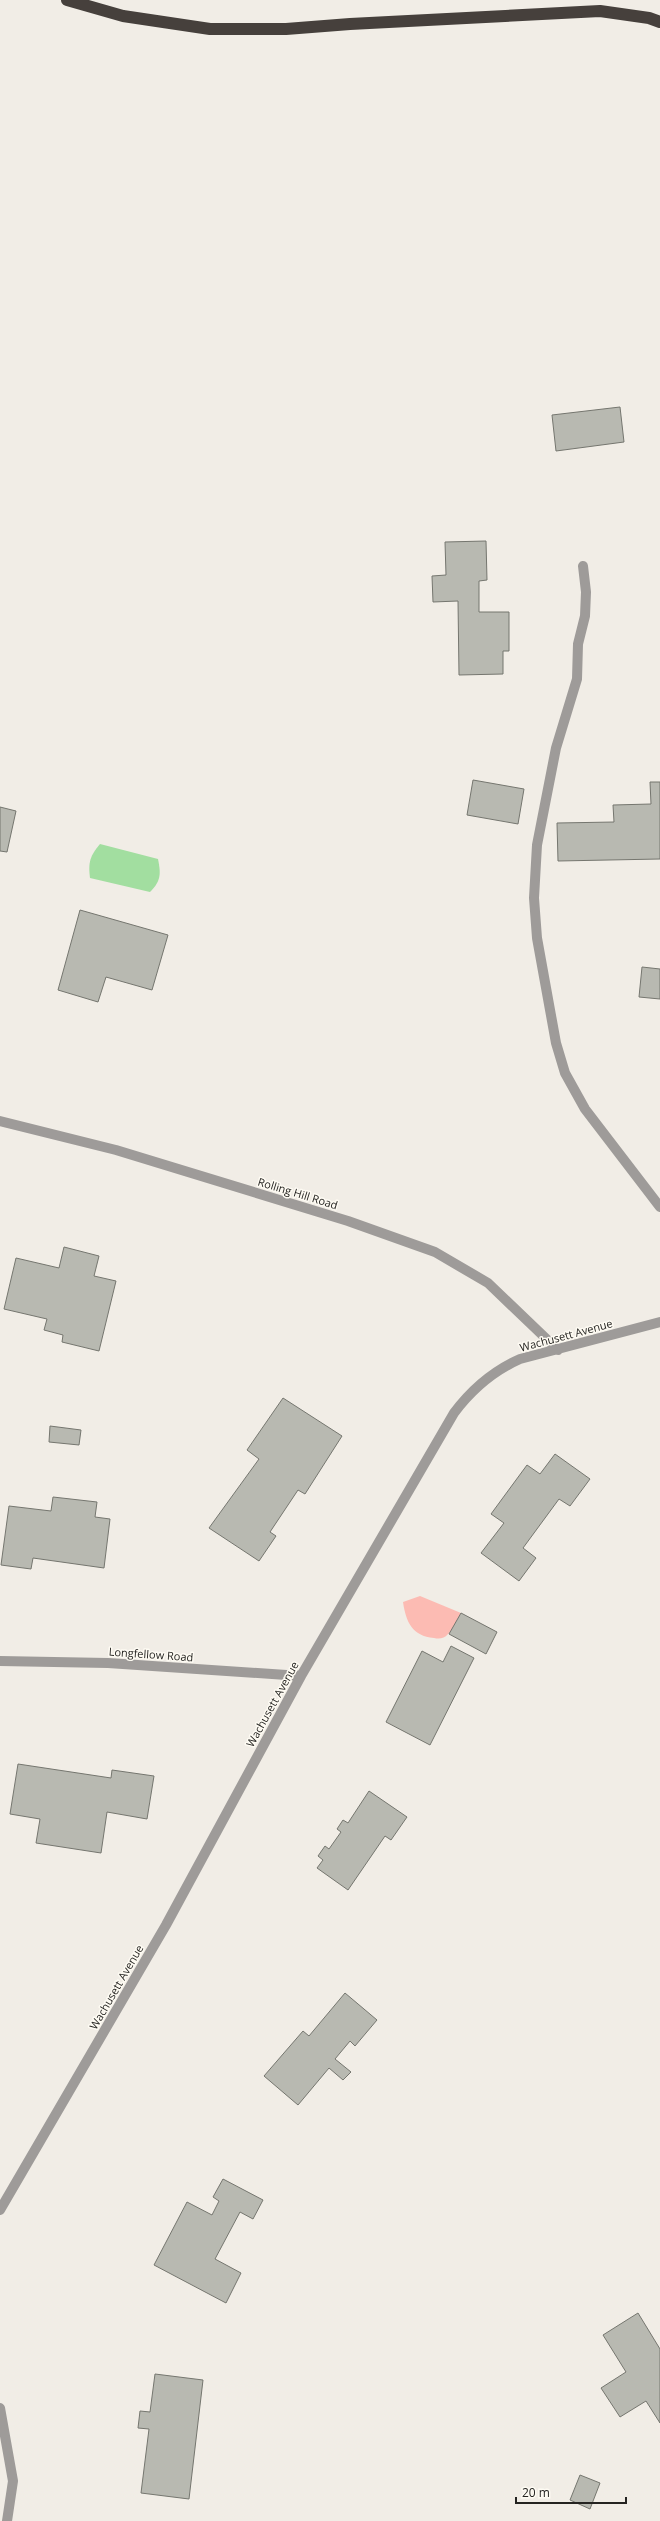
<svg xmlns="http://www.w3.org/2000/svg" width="660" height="2521" font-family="'Open Sans',sans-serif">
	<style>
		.green { fill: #fcbbb3 }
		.water { fill: #a2dea0 }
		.building { fill: #b8b9b1; stroke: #75766f }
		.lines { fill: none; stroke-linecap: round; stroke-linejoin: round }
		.service { stroke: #9e9b99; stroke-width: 10 }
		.minor { stroke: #9e9b99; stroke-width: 10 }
		.motorway { stroke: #46403c; stroke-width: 12 }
		.labels { text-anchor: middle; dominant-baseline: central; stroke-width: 3; stroke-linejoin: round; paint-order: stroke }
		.street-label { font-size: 11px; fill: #242320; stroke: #fefbf3 }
	</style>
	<rect width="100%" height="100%" fill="#f1ede6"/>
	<path class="green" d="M420,1596L461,1613C457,1619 454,1630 448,1634C444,1639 439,1639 434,1638C412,1636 406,1622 403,1602Z"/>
	<path class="water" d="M100,844L158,859C161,874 161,881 150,892L90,878C88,862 90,856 100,844Z"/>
	<path class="building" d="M620,407L624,442L556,451L552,415Z
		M486,541L487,580L479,581V612H509V651H503V674L459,675L458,601L433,602L432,576L446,575L445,542Z
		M473,780L524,789L518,824L467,815Z
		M650,782H660V859L558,861L557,823L614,822L613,805L651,804Z
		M0,807L16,811L7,852L0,851Z
		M80,910L168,935L152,990L106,977L98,1002L58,990Z
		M642,967L660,969V999L639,997Z
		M64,1247L99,1256L94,1276L116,1281L99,1351L62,1342L63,1335L44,1330L47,1319L4,1309L16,1258L59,1268Z
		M283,1398L342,1436L305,1494L298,1490L270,1532L276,1536L259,1561L209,1528L259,1459L247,1450Z
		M50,1426L81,1430L79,1445L49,1442Z
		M555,1454L590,1479L570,1506L559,1499L523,1548L536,1558L519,1581L481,1553L504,1523L491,1514L527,1465L540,1474Z
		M53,1497L97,1502L95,1517L110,1519L104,1568L33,1558L31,1569L1,1565L9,1506L51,1511Z
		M461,1613L497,1632L486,1654L449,1634Z
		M451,1646L474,1658L430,1745L386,1722L422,1651L443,1662Z
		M18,1764L111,1778L112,1770L154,1776L147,1819L107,1812L101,1853L36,1843L40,1819L10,1814Z
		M369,1791L407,1817L391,1840L385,1836L348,1890L317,1868L323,1860L318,1856L325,1846L329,1849L341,1832L337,1829L343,1820L348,1823Z
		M345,1993L377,2020L355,2046L350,2041L335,2059L351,2072L343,2080L329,2068L298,2105L264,2076L303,2031L309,2036Z
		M223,2179L263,2200L253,2219L240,2212L215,2259L241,2273L226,2303L154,2265L187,2202L212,2215L219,2201L213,2197Z
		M638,2313L660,2349V2423L646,2401L620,2417L601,2388L626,2372L603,2335Z
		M155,2374L203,2380L189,2499L141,2493L149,2429L138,2428L140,2411L150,2412Z
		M580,2475L600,2483L590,2509L570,2500Z"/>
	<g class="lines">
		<path class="service" d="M583,566L586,592L585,616L578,644L577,679L556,748L537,845L534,898L537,938L556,1043L565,1073L585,1109L660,1207"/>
		<path class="minor" d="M0,1121L116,1150L348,1221L435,1252L488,1283L558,1350
			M0,1661L108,1663L301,1676
			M0,2210L166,1925L301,1676L454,1413C472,1389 493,1371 520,1359L660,1322
			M0,2408L13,2481L7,2521"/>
		<path class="motorway" d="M67,0L123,16L210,29H286L350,24L600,11L649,18L660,22"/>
	</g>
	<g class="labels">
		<g class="street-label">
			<text transform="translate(298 1193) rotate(17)">Rolling Hill Road</text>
			<text transform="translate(566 1335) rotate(-15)">Wachusett Avenue</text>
			<text transform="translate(151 1654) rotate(4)">Longfellow Road</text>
			<text transform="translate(272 1704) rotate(-61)">Wachusett Avenue</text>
			<text transform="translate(116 1987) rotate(-60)">Wachusett Avenue</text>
		</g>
	</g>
	<path d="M516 2497v6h110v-6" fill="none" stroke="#242320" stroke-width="2"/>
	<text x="522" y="2497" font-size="12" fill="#242320" stroke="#fefbf3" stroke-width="3" paint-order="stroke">20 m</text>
</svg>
